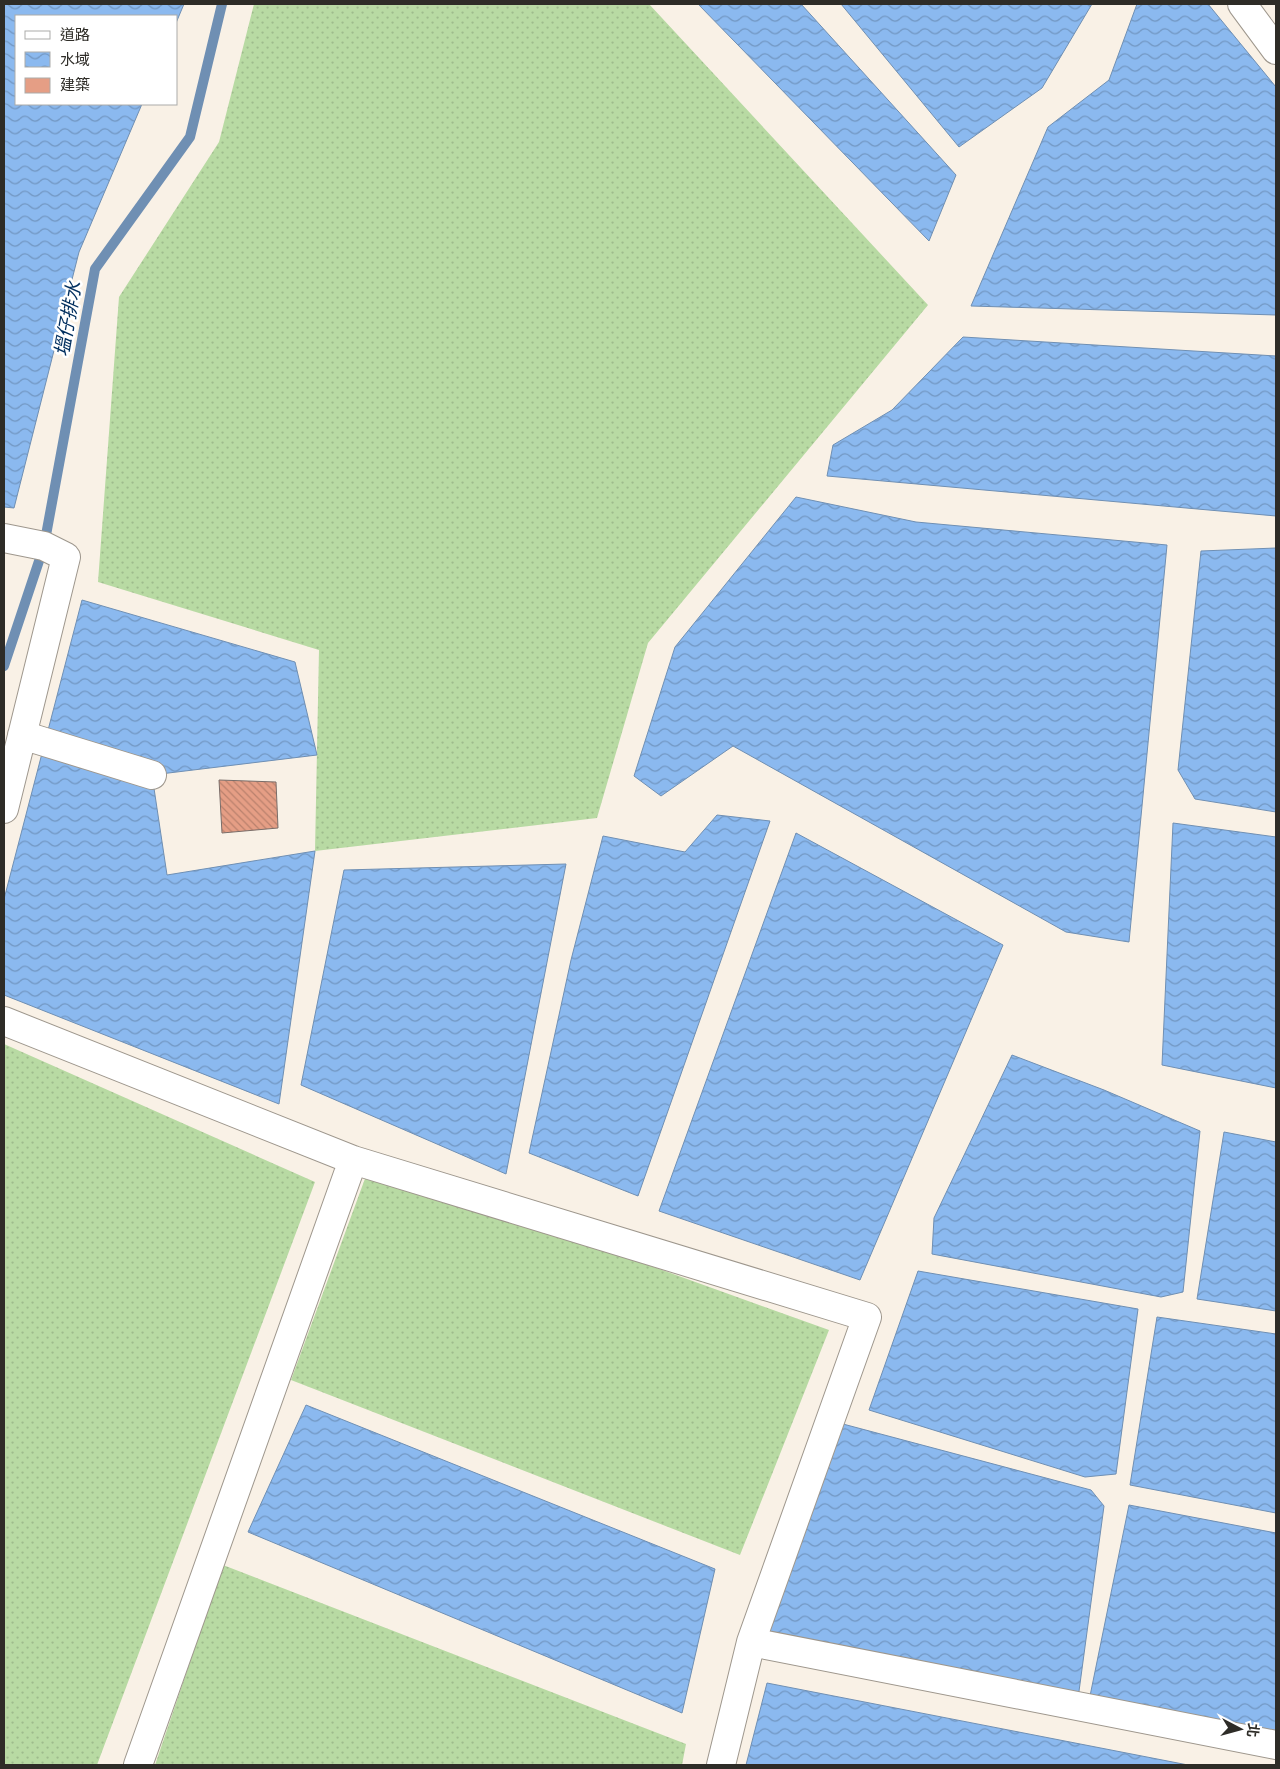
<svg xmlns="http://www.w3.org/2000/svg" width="1280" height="1769" font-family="'Times New Roman','Noto Sans TC',serif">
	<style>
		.grass { fill: url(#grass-dots) }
		.water { fill: url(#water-waves); stroke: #6f8fb3 }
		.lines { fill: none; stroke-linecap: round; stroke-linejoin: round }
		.stream { stroke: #6f8fb3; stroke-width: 10 }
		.building { fill: url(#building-back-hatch); stroke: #796d69 }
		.minor-casing { stroke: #9e978d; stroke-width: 30 }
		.minor { stroke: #fff; stroke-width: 28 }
		.labels { text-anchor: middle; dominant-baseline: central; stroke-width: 5; stroke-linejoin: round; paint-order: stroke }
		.water-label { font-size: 19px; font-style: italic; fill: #002e5e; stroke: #fff }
	</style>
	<defs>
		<pattern id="grass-dots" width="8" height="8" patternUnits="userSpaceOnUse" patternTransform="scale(1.25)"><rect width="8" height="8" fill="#b8daa3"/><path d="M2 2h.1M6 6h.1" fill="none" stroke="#9ebb8c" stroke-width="1.8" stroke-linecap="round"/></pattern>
		<pattern id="water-waves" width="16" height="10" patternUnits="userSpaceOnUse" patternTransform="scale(1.25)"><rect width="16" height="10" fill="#8bb9ef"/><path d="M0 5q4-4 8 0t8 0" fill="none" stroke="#7297c2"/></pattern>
		<pattern id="building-back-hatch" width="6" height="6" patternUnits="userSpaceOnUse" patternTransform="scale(1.25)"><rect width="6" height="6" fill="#e59e85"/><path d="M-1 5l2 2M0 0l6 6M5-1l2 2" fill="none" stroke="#ba816d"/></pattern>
	</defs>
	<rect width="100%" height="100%" fill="#f9f1e6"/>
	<path class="grass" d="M254,4H649L928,305L648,643L597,818L315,851L319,650L98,582L119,297L219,142Z
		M4,1044L315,1182L97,1765H4Z
		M370,1165L829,1330L740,1555L291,1380Z
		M223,1565L686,1744L682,1765H155Z"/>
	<path class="water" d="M4,4H184L176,23V16H16V104H142L79,252L14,508L4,507Z
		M698,4H801L956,175L929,241Z
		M841,4H1092L1042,88L959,147Z
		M1137,4H1208L1276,87V315L971,306L1048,127L1109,80Z
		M963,337L1276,356V516L827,476L833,445L892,410Z
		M796,497L916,522L1167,545L1129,942L1066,932L733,746L661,796L634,776L675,647Z
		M1276,548V812L1195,799L1178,770L1201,551Z
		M82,600L295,662L317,755L152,775L167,875L315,851L279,1104L4,995V899Z
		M717,815L770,821L638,1196L529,1153L571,960L603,836L685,852Z
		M1173,823L1276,837V1088L1162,1065Z
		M796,833L1003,945L860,1280L659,1211Z
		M566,864L506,1174L301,1085L344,870Z
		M1012,1055L1104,1090L1200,1131L1183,1292L1161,1297L932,1254L934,1218Z
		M1224,1132L1276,1142V1311L1197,1299Z
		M918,1271L1138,1309L1116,1474L1085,1477L869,1410Z
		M1157,1317L1276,1334V1513L1130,1485Z
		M306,1405L715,1569L682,1713L248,1532Z
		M843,1424L1091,1490L1104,1506L1077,1706L768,1633Z
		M1129,1505L1276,1533V1732L1090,1696Z
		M767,1683L1188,1765H746Z"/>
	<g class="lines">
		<path class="stream" d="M4,666L44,546L95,269L190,137L222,4"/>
	</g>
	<path class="building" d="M219,780L276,782L278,828L222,833Z"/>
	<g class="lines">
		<defs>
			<path id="minor" d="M1242,4L1276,50
				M4,538L44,546L66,557L4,809
				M22,735L152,775
				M4,1021L353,1160L867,1317L751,1642L721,1765
				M751,1642L1276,1745
				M138,1765L353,1160"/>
		</defs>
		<use href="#minor" class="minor-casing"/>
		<use href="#minor" class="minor"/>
	</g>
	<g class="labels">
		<g class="water-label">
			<text transform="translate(68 319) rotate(-80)">塭仔排水</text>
		</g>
	</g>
	<rect width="1280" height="1769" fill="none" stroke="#2e2c27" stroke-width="10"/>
	<rect x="15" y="15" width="162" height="90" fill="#ffffff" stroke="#ababa9"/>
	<rect x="25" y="31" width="25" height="8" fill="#ffffff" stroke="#ababa9"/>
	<text x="60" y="40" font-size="15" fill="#2e2c27">道路</text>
	<rect x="25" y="52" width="25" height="15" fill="url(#water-waves)" stroke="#ababa9"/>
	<text x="60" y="65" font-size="15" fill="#2e2c27">水域</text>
	<rect x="25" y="78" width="25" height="15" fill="#e59e85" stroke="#ababa9"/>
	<text x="60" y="90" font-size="15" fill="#2e2c27">建築</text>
	<g transform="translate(1240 1729) rotate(96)" stroke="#ffffff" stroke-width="4" paint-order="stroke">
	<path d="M0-4L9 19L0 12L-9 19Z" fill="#2e2c27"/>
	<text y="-8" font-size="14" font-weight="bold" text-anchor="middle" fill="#2e2c27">北</text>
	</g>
</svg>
